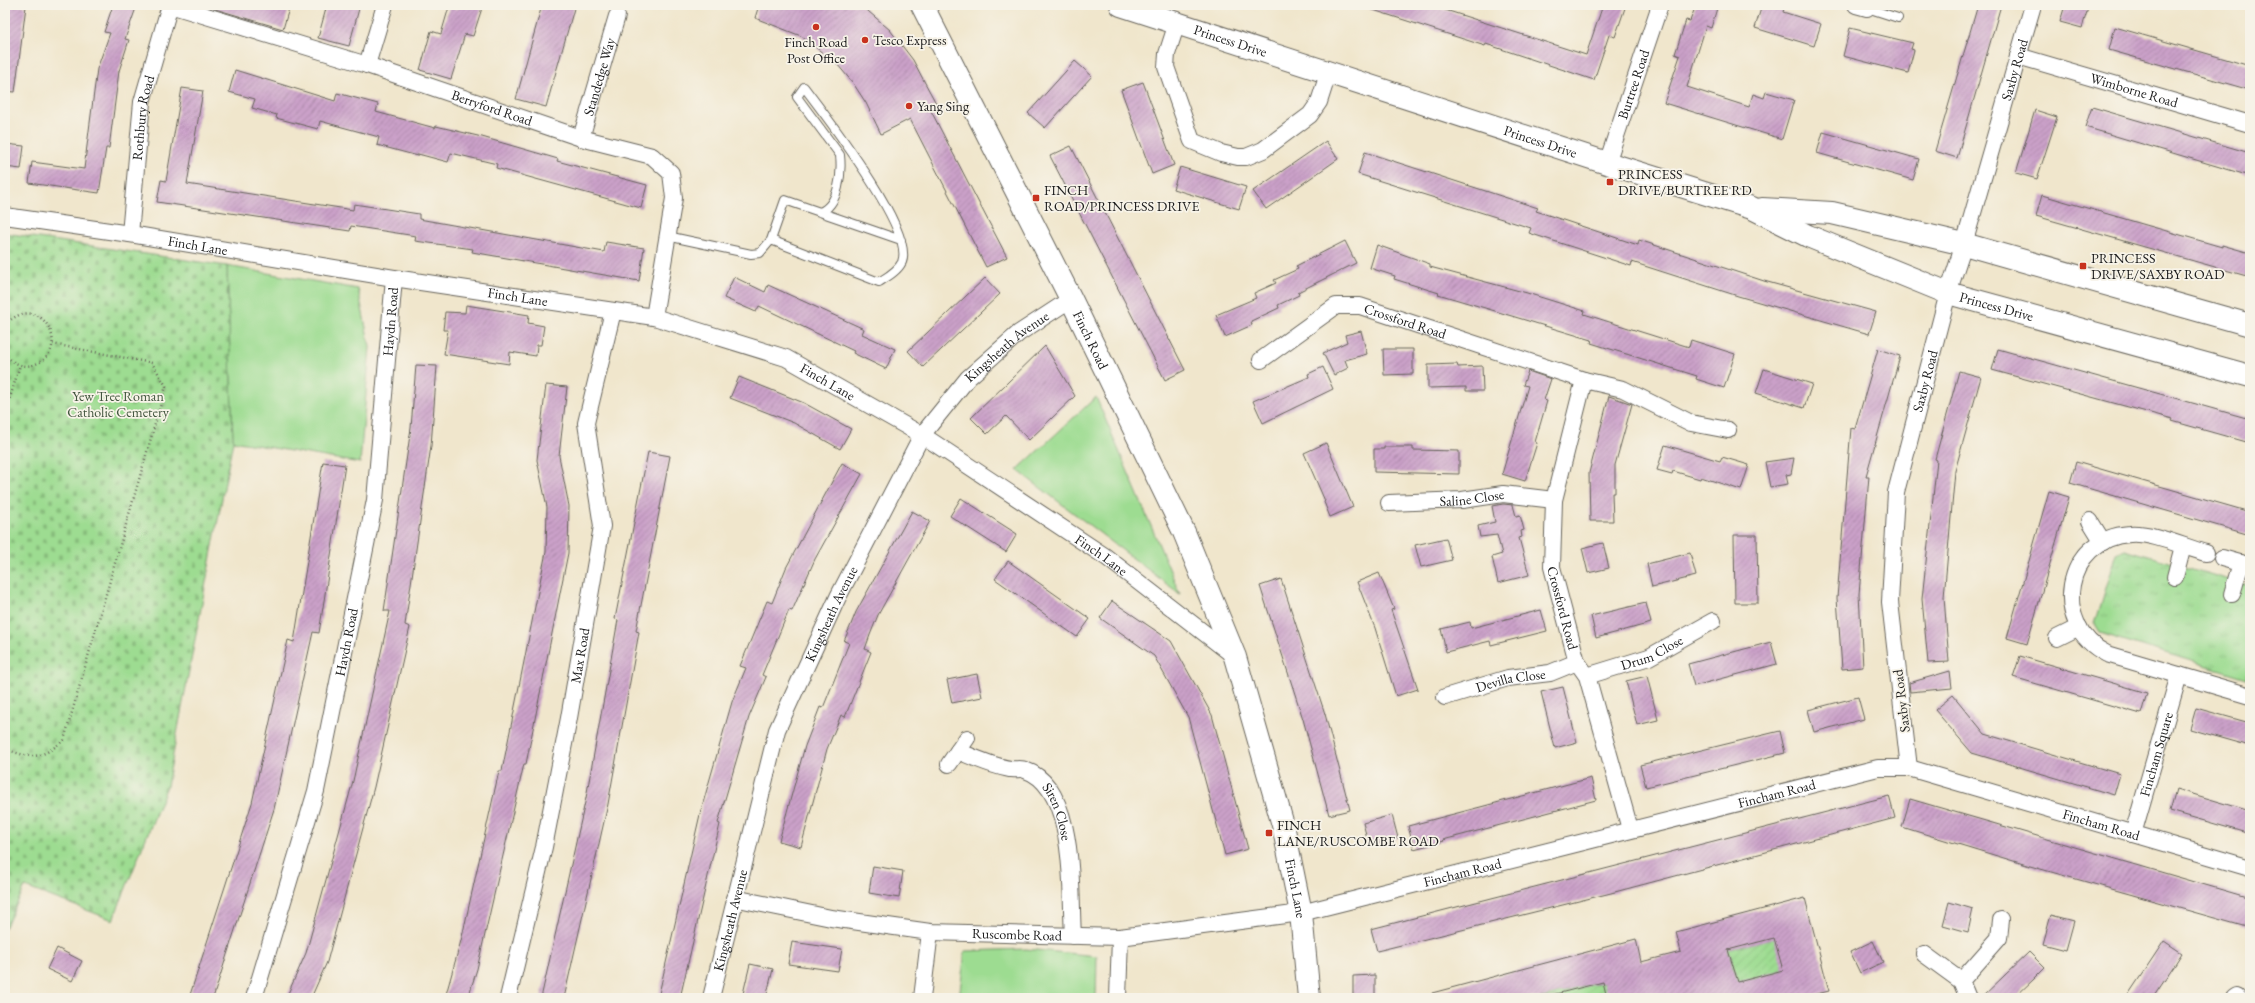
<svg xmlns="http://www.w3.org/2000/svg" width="2255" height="1003" font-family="'EB Garamond',serif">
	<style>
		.grass { fill: #9ddc91; stroke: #5c7c56 }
		.cemetery { fill: url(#cemetery-stones); stroke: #5c7c56 }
		.park { fill: url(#park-tufts); stroke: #5c7c56 }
		.garden { fill: url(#garden-furrows); stroke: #5c7c56 }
		.building { fill: url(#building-hatch); fill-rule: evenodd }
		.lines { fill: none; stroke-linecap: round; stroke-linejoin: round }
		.lane-casing { stroke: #66635a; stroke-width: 10 }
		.street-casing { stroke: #66635a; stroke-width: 18 }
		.secondary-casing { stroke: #66635a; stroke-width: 24 }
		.path { stroke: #66635a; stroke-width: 2.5; stroke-dasharray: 1 3; stroke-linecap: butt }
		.lane { stroke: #fff; stroke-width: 8 }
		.street { stroke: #fff; stroke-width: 16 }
		.secondary { stroke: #fff; stroke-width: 22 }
		.poi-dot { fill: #c8321e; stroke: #f7f3e8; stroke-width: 1.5 }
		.labels { text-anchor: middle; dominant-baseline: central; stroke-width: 3.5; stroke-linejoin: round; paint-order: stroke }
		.poi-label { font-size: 14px; fill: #1c1c1c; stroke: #f7f3e8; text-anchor: start }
		.street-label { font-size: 14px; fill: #1c1c1c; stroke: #f7f3e8 }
		.park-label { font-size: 14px; fill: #43563f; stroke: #f7f3e8 }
	</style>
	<defs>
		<pattern id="cemetery-stones" width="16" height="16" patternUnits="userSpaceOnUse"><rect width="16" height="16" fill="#9ddc91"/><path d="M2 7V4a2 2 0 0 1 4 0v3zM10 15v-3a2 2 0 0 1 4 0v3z" fill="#87bc7c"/></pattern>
		<pattern id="park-tufts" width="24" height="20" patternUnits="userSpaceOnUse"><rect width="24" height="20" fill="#9ddc91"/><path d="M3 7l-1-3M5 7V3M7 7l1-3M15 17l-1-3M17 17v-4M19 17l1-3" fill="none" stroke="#87bc7c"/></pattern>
		<pattern id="garden-furrows" width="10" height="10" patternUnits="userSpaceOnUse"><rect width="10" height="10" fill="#9ddc91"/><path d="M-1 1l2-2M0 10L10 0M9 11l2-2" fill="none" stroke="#87bc7c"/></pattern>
		<pattern id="building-hatch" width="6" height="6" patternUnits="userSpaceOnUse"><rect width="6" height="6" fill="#cba1c9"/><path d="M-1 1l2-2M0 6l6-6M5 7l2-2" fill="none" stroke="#a482a2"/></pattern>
	</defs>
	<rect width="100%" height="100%" fill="#f7f3e8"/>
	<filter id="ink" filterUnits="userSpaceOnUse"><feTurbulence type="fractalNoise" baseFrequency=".025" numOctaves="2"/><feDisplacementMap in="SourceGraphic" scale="8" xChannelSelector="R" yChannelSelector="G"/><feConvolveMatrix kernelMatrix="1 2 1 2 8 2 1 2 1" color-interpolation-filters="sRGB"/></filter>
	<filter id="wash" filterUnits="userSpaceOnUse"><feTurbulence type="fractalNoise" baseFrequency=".012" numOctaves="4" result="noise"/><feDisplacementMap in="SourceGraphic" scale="16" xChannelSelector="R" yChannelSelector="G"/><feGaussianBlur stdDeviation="0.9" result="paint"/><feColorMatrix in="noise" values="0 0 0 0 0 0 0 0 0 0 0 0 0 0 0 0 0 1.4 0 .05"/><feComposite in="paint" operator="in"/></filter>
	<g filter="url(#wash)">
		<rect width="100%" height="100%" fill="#f0e6cc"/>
		<path class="grass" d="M227,266L358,289L370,347L360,463L233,441Z
			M1096,397L1180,594L1017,470Z
			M1026,949L1097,956L1096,998H959L965,951Z"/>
		<path class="cemetery" d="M5,233L227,266L233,441L167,786L113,920L25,887L5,928Z"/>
		<path class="park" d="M2125,549L2250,586V679L2100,633L2095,625L2117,553Z"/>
		<path class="garden" d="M1782,935L1791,968L1730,985L1736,975L1730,954L1721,952Z
			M1610,980L1607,998H1540Z"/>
		<g id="blocks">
			<path class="building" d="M5,5L26,6L15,92L5,91Z
				M113,5H137L125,39L129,40L119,71L109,148H106L99,193L29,183L32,162L84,169L97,69L110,33L104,32Z
				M215,5H290L283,29L215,9Z
				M327,5H360L349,46L318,38Z
				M459,5H483L473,36L465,34L451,79L420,70L431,31L441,34L449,7L458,9Z
				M542,5H575L546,107L516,99Z
				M759,5H861L890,30L913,60L924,81L937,105L930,109L1007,257L986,267L910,119L881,134L866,103L853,83L837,64L801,36L755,18Z
				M1368,5H1430L1586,55L1603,5H1626L1615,37L1609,35L1594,80L1486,44L1485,46L1367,8Z
				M1696,5H1718L1711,28L1706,26L1687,87L1749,107L1753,94L1764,98L1766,92L1794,100L1782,139L1664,103L1680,56L1675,54L1686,20L1690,21Z
				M1762,5H1785L1783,12L1821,24L1814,46L1755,28Z
				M1978,5H2001L1957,158L1935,151Z
				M2065,5H2089L2082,28L2060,22Z
				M2115,27L2250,66V90L2109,50Z
				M1850,28L1913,43L1911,49L1914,50L1908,73L1843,56Z
				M1075,61L1092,76L1045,128L1028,113Z
				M235,70L335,101L337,93L378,104L376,112L435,128L436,126L482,137L558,159L557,161L647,185L641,208L496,168L497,164L451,153L448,162L418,154V156L377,145L379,137L320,121L318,129L276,118L277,115L252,108L255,99L229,92Z
				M1143,82L1174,165L1152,174L1121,90Z
				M182,88L203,91L187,184L353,210L354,204L419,214V219L604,252L606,242L644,248L639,281L472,252L473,249L415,241L416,236L351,226L350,231L157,202L161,180L166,181Z
				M2092,107L2250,153V176L2085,127Z
				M2035,110L2057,117L2037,179L2016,173Z
				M1823,132L1919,159L1913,180L1817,153Z
				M1326,141L1338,159L1266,209L1253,191Z
				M5,144L24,146L21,169L5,167Z
				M1071,146L1185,370L1165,380L1050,156Z
				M1365,152L1538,208L1536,211L1638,245L1639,240L1764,281L1876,312L1869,334L1738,296L1632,262L1631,266L1529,233L1531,228L1358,174Z
				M1180,167L1246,187L1239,209L1173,189Z
				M2042,195L2222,247V245L2250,253V277L2036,216Z
				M1345,241L1356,263L1298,292L1299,295L1278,305L1279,308L1251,321L1252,325L1225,337L1216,315L1256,298L1254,293L1276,283L1274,280L1298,269L1296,266Z
				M1377,245L1430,264V267L1527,293L1585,311L1584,314L1689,347L1691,340L1735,354L1724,388L1696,379L1697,376L1591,343L1592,340L1438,294L1439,293L1394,279L1395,276L1370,268Z
				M734,277L765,292L768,285L864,329L862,334L895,349L886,369L853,353L854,351L759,306L756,312L724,298Z
				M985,278L1000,294L923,367L908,351Z
				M466,305L529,315L528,323L544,326L541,345H537L536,356L510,352L509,364L444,354L448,330H443L445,312L465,313Z
				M1361,331L1367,354L1345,360L1348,368L1334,375L1323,353L1347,342L1345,335Z
				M1045,346L1075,396L1029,440L1006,416L987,434L971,418Z
				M1383,349H1413V374L1384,375Z
				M1878,349L1900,356L1866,476H1869L1859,594L1863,667L1842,669L1837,598L1851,428L1855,429Z
				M1998,349L2250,419V443L2172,421L2173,419L2154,414L1992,370Z
				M1457,364L1458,367L1482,366L1483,391H1466V387L1428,388V365Z
				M416,365L437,366L431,446L405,625L410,627L374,787L327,962L311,998H286L306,953L353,781L390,611H384L411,428Z
				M1323,367L1333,389L1263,423L1253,401L1309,377L1308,374Z
				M1764,369L1812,384L1804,408L1756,393Z
				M1528,371L1551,379L1544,400L1547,401L1535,442L1537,443L1525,481L1502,474L1528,386L1523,385Z
				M1959,371L1981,377L1955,471L1944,597L1949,662L1928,663L1922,599L1937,460L1935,459Z
				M739,377L804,403L851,429L840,449L794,423L730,398Z
				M546,385L567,387L559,456L569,506L568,553L526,764H524L477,969L468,998H445L462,937L499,771H502L546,552L547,507L537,460Z
				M1609,396L1632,404L1615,465V493H1612L1613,521H1590L1589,473Z
				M1326,443L1353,507L1330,517L1324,502L1325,501L1304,453Z
				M1665,445L1720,461L1722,457L1749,465L1741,490L1701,477L1700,479L1673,471L1672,474L1657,470Z
				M1384,447H1413V450L1459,451V474L1374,472V449H1384Z
				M648,452L670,456L636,631L639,632L608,804L564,998H541L586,798L618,620L615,619Z
				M1794,458L1791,474L1786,475L1788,484L1770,487L1765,462Z
				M323,462L345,465L319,633L313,632L274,809L213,998H189L252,803L288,640L294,642Z
				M2076,462L2250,512V535L2070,483Z
				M842,463L862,474L815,559L792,611L789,610L762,675L766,677L749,717L718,823L720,824L680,998H658L701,810L732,702L746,668L740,666L767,601L772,603L786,568Z
				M2049,491L2069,497L2027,644L2007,638Z
				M961,498L1017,534L1006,552L950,516Z
				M1503,504L1513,505L1516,516L1520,515L1524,530L1521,531L1522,537L1519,538L1529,575L1498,583L1492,557L1502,554L1497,535L1480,537L1478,526L1495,522L1492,506Z
				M912,511L930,521L878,615L870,635L865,649L871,652L845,717L841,715L827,749L801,847L779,841L805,746L820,707L823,708L849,643L844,641L850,627L856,612Z
				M1734,535H1757L1758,603H1735Z
				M1446,538L1452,560L1421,567L1415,545Z
				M1603,543L1609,568L1588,573L1582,548Z
				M1690,553L1696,576L1652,587L1647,564Z
				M1008,561L1090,619L1077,637L995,579Z
				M1379,573L1394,609L1391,610L1418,689L1396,696L1375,628L1357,582Z
				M1281,579L1325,714L1350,810L1329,815L1303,719L1260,586Z
				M1112,601L1171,641L1212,715L1248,849L1225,855L1188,717L1154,656L1100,618Z
				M1646,603L1651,623L1596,638L1591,616Z
				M1541,610L1547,631L1491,645L1490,641L1446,652L1441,629L1470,622L1471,628Z
				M1771,642L1777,664L1694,686L1688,664Z
				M2020,656L2147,693L2141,714L2013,677Z
				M1950,671L1952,688L1910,692L1909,683Z
				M977,674L982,697L952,703L947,680Z
				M1647,676L1658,720L1637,725L1626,681Z
				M1563,687L1577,742L1555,748L1541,692Z
				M1953,695L1985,734L2120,774L2114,795L1972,753L1935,710Z
				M1858,697L1864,719L1814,732L1808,710Z
				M2196,708L2250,723V746L2190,729Z
				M1780,731L1785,753L1646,787L1640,765Z
				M1591,778L1596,800L1443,840L1444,841L1414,849L1408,826Z
				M2176,789L2250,811V834L2170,811Z
				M1889,796L1895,818L1611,893L1377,951L1371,929Z
				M1910,799L2250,898V928L2030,866L1902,827Z
				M1392,815L1398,838L1369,846L1363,823Z
				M873,866L903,871L899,898L869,893Z
				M1805,898L1829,991L1801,998H1607L1603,982L1540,998H1432V993L1636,939L1641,962L1681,952L1676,932ZM1774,938L1783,970L1738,982L1728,950Z
				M1949,902L1973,909L1968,932L1943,925Z
				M2051,915L2074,921L2066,950L2043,944Z
				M1873,941L1883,962L1860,973L1850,952Z
				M2164,941L2182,953L2175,964L2152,998H2126Z
				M792,942L842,949L838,971L788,964Z
				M57,948L82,961L72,981L47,969Z
				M2029,952L2045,968L2034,979L2014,998H1981Z
				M750,964L773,969L766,998H742Z
				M1375,975V998H1353V976Z"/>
		</g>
	</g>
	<g filter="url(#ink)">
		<use href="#blocks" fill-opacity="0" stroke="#66635a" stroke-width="1"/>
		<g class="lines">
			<defs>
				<path id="lane" d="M1867,8L1898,18
					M667,236L751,254L760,253L771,240L785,200L901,240
					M771,240L879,282C887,277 898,271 902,262C915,230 825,115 804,87L797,97L840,155C842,173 839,205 820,212"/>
				<g id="street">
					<path id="s1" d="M170,5L367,65L581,138L652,156L671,173L674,198L654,317"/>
					<path d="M1856,5L1867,8"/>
					<path d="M1177,23L1167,54L1166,67L1192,141L1221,153L1238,157H1246L1263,150L1310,115L1319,102L1329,71"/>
					<path id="s2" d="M2018,56L2250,124"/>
					<path d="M367,65L385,5"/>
					<path id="s3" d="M581,138L617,16"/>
					<path id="s4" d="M1607,163L1660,5"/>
					<path id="s5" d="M5,216L130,234L394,278L654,317L786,358L922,435L1106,557L1234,656"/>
					<path id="s6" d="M130,234L142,102L170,5"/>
					<path id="s7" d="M1261,360L1336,306H1360L1584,380L1623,389L1691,423L1728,430"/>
					<path id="s8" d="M1584,380L1554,500L1552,567L1577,662L1587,676L1630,829"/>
					<path id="s9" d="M1389,503L1462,500L1503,494L1554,500"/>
					<path d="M2090,521L2103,542"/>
					<path d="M2206,553C2184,547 2152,532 2130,534C2064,538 2049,625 2107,654L2250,696"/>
					<path d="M2222,558L2250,566"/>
					<path d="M2175,577L2183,546"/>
					<path d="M2232,594L2241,563"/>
					<path d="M2057,638L2079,627"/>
					<path id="s10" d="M1587,676L1649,657L1713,621"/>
					<path id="s11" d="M1445,697L1508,678L1550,673L1577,662"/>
					<path id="s12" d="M958,751C975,758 992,766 1010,769C1015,770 1021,768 1025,770C1077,787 1070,892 1073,936"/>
					<path d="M949,764L967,738"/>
					<path id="s13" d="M1909,768L1890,602L1896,492L1948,293L1964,244L2033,5"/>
					<path id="s14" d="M2133,834L2179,675"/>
					<path id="s15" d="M734,898L831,918L930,932L1120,937L1301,913L1878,768H1909L2250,868"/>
					<path d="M1924,954L1961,981L1968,998"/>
					<path d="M1961,981L1999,938L2001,920"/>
					<path id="s16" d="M254,998L316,791L375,500L394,278"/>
					<path id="s17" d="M508,998L544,847L569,718L602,526L586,423L613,311"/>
					<path id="s18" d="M711,998L777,730L838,597L922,435L968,378L1019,333L1071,299"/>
					<path d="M922,998L930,932"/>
					<path d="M1118,998L1120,937"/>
					<path d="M2234,998L2237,996"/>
				</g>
				<g id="secondary">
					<path id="s19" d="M922,5L1071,299L1184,532L1235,657L1283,825L1301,913L1309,998"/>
					<path id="s20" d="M1121,5L1607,163L1752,208L1808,236L1948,293L2250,376"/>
					<path d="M1762,209L1832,213L1964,244L2250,325"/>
				</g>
			</defs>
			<use href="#lane" class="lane-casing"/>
			<use href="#street" class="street-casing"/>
			<use href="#secondary" class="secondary-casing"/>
			<path class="path" d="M5,325C41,287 76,354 32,365C22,368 11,362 5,354
				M5,414L20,365
				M5,749C34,759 39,760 64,740L166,386L152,363L53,344"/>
			<use href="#lane" class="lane"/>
			<use href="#street" class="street"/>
			<use href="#secondary" class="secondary"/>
		</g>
	</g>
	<g class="poi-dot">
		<circle cx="816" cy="27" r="4"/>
		<circle cx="865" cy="40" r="4"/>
		<circle cx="909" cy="106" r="4"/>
		<rect x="1606" y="178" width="8" height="8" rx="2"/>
		<rect x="1032" y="194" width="8" height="8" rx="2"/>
		<rect x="2079" y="262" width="8" height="8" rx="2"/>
		<rect x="1265" y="829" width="8" height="8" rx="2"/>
	</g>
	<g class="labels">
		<g class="poi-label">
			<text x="873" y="40">Tesco Express</text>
			<text x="816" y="42" text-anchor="middle">Finch Road<tspan x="816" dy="16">Post Office</tspan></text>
			<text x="917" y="106">Yang Sing</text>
			<text x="1618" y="174">PRINCESS<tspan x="1618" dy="16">DRIVE/BURTREE RD</tspan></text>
			<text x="1044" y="190">FINCH<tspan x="1044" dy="16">ROAD/PRINCESS DRIVE</tspan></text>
			<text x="2091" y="258">PRINCESS<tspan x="2091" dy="16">DRIVE/SAXBY ROAD</tspan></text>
			<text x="1277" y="825">FINCH<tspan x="1277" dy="16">LANE/RUSCOMBE ROAD</tspan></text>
		</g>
		<g class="street-label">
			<text stroke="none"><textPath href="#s20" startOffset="115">Princess Drive</textPath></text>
			<text stroke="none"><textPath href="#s13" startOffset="716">Saxby Road</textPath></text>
			<text stroke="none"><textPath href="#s3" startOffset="64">Standedge Way</textPath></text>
			<text stroke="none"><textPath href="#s4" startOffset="83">Burtree Road</textPath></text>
			<text stroke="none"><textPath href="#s2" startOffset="121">Wimborne Road</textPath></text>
			<text stroke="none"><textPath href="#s1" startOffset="338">Berryford Road</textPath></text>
			<text stroke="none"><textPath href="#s6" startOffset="117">Rothbury Road</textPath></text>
			<text stroke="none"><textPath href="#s20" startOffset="441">Princess Drive</textPath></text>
			<text stroke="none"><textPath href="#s5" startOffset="195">Finch Lane</textPath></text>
			<text stroke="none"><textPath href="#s5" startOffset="519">Finch Lane</textPath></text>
			<text stroke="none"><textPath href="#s20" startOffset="927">Princess Drive</textPath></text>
			<text stroke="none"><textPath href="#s7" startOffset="164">Crossford Road</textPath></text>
			<text stroke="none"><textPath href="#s16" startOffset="692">Haydn Road</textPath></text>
			<text stroke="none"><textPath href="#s19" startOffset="375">Finch Road</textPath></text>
			<text stroke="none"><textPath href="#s18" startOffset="728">Kingsheath Avenue</textPath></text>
			<text stroke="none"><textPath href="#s5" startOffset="843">Finch Lane</textPath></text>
			<text stroke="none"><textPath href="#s13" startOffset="392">Saxby Road</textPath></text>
			<text stroke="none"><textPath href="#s9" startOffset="83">Saline Close</textPath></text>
			<text stroke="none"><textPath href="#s5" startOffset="1167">Finch Lane</textPath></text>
			<text stroke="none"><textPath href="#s8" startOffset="233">Crossford Road</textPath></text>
			<text stroke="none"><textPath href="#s18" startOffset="404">Kingsheath Avenue</textPath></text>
			<text stroke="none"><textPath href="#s16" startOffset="368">Haydn Road</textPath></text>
			<text stroke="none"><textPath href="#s10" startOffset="69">Drum Close</textPath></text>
			<text stroke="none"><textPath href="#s17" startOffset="350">Max Road</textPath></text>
			<text stroke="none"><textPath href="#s11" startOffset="68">Devilla Close</textPath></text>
			<text transform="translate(1901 701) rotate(-97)">Saxby Road</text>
			<text stroke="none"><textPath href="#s14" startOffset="83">Fincham Square</textPath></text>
			<text stroke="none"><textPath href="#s15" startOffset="1062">Fincham Road</textPath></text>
			<text stroke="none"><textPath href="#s12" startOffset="126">Siren Close</textPath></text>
			<text stroke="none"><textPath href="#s15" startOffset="1398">Fincham Road</textPath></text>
			<text stroke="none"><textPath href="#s15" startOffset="738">Fincham Road</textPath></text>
			<text stroke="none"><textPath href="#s19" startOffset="963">Finch Lane</textPath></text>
			<text stroke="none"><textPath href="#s18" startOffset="80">Kingsheath Avenue</textPath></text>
			<text stroke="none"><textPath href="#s15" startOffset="286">Ruscombe Road</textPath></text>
		</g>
		<g class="park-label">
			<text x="118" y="396">Yew Tree Roman<tspan x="118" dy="16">Catholic Cemetery</tspan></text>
		</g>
	</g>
	<rect width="2255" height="1003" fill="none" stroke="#f7f3e8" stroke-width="20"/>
</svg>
